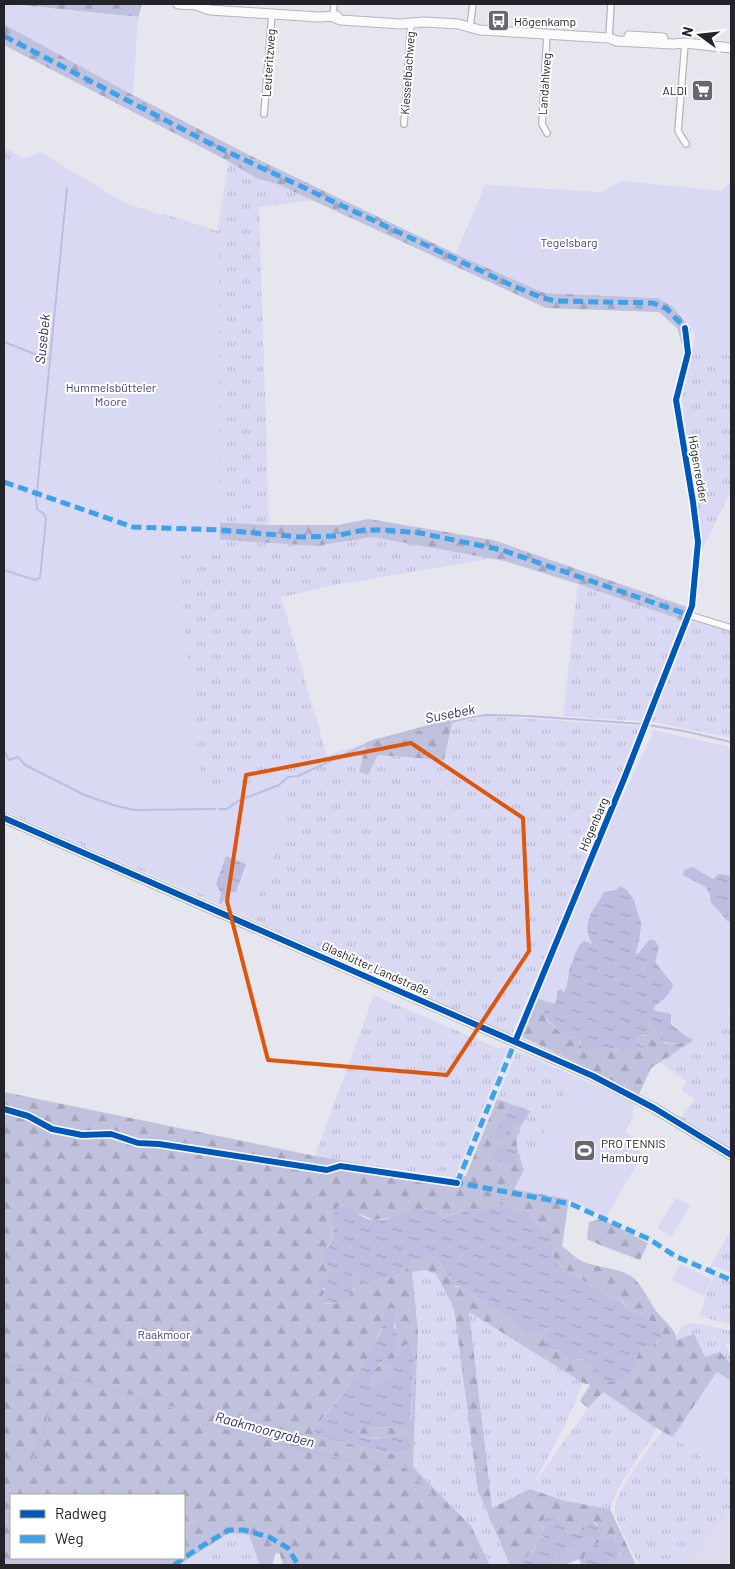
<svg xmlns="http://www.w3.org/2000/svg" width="735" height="1569" font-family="Barlow,sans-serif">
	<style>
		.built { fill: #dcdced }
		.grass { fill: url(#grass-tufts) }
		.forest { fill: url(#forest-firs); fill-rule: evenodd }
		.green { fill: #d9d9f4 }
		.water { fill: url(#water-ripples) }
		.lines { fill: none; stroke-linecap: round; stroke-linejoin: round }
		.stream { stroke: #bcbddf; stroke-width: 2 }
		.street-casing { stroke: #b5b5bb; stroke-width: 8 }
		.secondary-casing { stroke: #b5b5bb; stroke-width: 11 }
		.street { stroke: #fbfbfc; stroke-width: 5.5 }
		.secondary { stroke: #fbfbfc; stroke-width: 9 }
		.quiet { stroke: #3ea2eb; stroke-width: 5; stroke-dasharray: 10 5; stroke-linecap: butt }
		.cycleway-casing { stroke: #fff; stroke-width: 9 }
		.cycleway { stroke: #0057b8; stroke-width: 6 }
		.marked { fill: none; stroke: #de560d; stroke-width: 4; stroke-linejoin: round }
		.labels { text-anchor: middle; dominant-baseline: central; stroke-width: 4; stroke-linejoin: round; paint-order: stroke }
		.poi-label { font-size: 12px; fill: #232329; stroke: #fff; text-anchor: start }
		.street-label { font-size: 12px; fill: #232329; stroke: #fff }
		.park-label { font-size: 12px; fill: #45407a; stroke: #fff }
		.water-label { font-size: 14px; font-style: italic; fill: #352f67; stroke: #fff }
	</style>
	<defs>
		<pattern id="grass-tufts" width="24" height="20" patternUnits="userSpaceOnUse" patternTransform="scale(1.25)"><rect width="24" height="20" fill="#d9d9f4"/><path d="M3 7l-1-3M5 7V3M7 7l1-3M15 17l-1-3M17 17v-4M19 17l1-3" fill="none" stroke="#babad1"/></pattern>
		<pattern id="forest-firs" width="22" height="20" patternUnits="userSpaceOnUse" patternTransform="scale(1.25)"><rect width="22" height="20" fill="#c0c1dc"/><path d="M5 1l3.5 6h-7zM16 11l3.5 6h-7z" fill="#a5a6bd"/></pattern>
		<pattern id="water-ripples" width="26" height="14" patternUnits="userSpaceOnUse" patternTransform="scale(1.25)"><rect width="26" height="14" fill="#bcbddf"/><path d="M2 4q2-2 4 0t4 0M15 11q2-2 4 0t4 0" fill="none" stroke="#a1a2bf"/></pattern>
	</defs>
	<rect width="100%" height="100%" fill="#e5e6ee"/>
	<path class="built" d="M731,1508V1565H683L708,1540Z"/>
	<path class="grass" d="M4,147L45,171L158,270L162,213L217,231L229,161L258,179L275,183L313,200L259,207L269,525L161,519L4,473Z
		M694,342L697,346L731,348V491L700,554L701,547L682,399Z
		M4,492L127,539L198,538L316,546L373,537L494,558L335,585L281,597L327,756L367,742L359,772L368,775L378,755L444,760L452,723L488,716L640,726L622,778L511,1036L197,895L4,811Z
		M578,584L682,620L642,721L563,716Z
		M691,617L731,631V738L649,721Z
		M374,995L497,1048L508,1047L454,1179L315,1156Z
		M721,1011L731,1016V1149L688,1121L680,1119L695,1099L681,1090L687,1082L659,1062L706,1032Z
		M517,1051L574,1076L524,1170L515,1145L522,1107L497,1099Z
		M731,1230V1273L714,1266L708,1271Z
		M425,1270L436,1274L454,1308L478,1491L510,1565H490L471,1526L413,1467L418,1331L412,1272Z
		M715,1274L731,1282V1325L700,1316L705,1297Z
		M469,1312L583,1383L567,1421L533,1485L588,1408L603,1392L656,1428C654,1438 646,1445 640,1454C630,1471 615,1490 610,1509L565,1501L530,1489L492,1508L463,1329Z
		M694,1323L731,1331V1343L725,1344L731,1354V1364L705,1357L677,1341L676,1336L684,1325Z
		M664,1431L729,1476L728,1479L731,1484V1508L708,1540L683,1565H640C633,1554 615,1521 615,1509C615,1492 652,1443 664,1431Z
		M229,1533L249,1535L260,1565H179Z"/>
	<path class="forest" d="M10,4H142L138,17Z
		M4,24L133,95L249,155L456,254L545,293L658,298L673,307L691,329L688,345L682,344L677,328L659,312L546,308L275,183L258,179L228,161L4,45Z
		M4,473L161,519L269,525H337L369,519L493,540L687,607L682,620L578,584L505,561L373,537L316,546L198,538Z
		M453,718L444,760L378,755L368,775L359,772L367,742Z
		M615,811L731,876L722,874L726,920L731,922V1015L721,1011L706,1032L651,1068L639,1094L584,1066L522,1037ZM657,965L662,971L660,1012L669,1013L680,1031V1044L663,1043V1034L652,1021H650L647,1022L649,1027L646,1036L641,1035L637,1038L638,1042L643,1045V1049L631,1045L619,1050L607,1047L596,1049H580L579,1039L563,1034L545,1019L546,1009L556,1004L557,999L556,993Z
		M4,1092L315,1156L453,1179L455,1177L466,1176L497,1099L531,1111C512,1137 514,1140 524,1170L514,1189L569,1199L562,1246C568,1250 574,1257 580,1260C595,1268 615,1267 629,1275C641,1281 649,1302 657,1312C664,1321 675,1328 677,1340L694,1334L705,1357L720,1352L731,1364V1381L717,1372L673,1437L656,1428L603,1392L588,1408L580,1401L590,1385L583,1383L469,1312L492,1508L530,1489L565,1501L610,1509L636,1565H600L620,1556L617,1541L611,1537C599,1541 591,1548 584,1557V1563L586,1565H582L579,1559L564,1565H552C560,1556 571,1545 582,1539C589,1536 594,1539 601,1534L599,1527L595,1522C589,1524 587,1529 582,1531C578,1533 574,1532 570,1534L566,1531V1527L558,1518L546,1517L543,1521L544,1530L542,1535L546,1539L535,1547L520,1565H510L478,1491L454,1308L436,1274L425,1270L412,1272L418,1331L413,1467L471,1526L490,1565H283L280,1554L276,1553L272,1565H260L249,1535L229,1533L179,1565H4ZM499,1204L510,1207L516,1213L522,1211L530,1214L533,1220L552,1234V1254L558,1265L604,1294L622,1301L629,1311L643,1314L650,1321L657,1324C666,1341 656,1346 640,1349L623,1379L619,1380L597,1376L594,1368L587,1360H576L562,1351L550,1350L549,1333L551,1329L550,1327H547L534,1335L522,1333L509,1317L483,1302L462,1287H455L451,1278L434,1256H430L413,1261L401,1275L373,1281L365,1285L359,1280V1274L354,1272L352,1276L354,1289L346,1297L335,1304H327L320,1300L325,1291L320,1286L330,1273V1266L325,1256L328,1245L331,1242L334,1222L342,1205L373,1220L398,1217L422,1209L432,1208L441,1217L444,1218L465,1210L484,1209ZM387,1313L396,1327C394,1336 393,1348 388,1355C380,1368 369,1368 370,1386L373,1387L384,1381L392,1373L393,1367L386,1365L400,1355L405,1345L411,1346L414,1355L411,1419L401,1428L363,1427L359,1430C360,1433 360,1435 363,1437C368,1439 401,1437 408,1436V1451L394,1454L315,1436L313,1432C323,1416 335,1403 347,1388C365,1367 378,1339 387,1313ZM11,1495H184V1558H11Z
		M602,1219L648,1243L640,1260L600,1245L587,1239L589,1222Z"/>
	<path class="green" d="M4,4L138,17L133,95L4,24Z
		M40,152L125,203L219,234L220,555L181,554L185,639L203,790L289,778L286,814L282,835L251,916L47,826L4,809V167Z
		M622,181L722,191L731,181V348L697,346L694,342L695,332L673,307L658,298L545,293L456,254L485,185L601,192Z
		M653,730L731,747V876L719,874L713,879L692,867L684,870L692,880L705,886L710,894C710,906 721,911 726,920L731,922V1015L721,1011L706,1032L695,1041C679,1031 673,1032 671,1014L655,1010V1006C662,1001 670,994 673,985L655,962C656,954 663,939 649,940L638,954H635L639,940L641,926L634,900L616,890L604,892C598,906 585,917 588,933C589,937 591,941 592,944L582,943L579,946L569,971L566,991L563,993L560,991L556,993L557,999L556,1004L538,999L615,811L651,738Z
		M574,1076L607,1090L635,1105L631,1113L634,1115L625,1132L635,1138L631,1146L643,1154L606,1217L569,1199L514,1189Z
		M676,1198L690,1206L671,1237L657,1228Z
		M680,1264L712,1279L704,1296L672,1280Z
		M717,1372L731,1381V1484L728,1479L729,1476L673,1437Z"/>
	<path class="water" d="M226,856L246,864L236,892L228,893L221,904L219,903L221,893L216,884Z
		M692,867L713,879L719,874L731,876V922L726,920L722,913L712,904L710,900V894L706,887L683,875L684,870Z
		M620,886L627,890L633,898L641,923L639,940L635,954H638L651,940L654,941L659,946L655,962L673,985C670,994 662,1001 655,1006L654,1009L656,1011L671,1014V1024L685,1036V1040L680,1044L662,1042L660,1038L663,1034L650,1021L647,1023L650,1029L648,1035H641L637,1038L638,1042L644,1046L642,1049L631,1045L624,1051L607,1047L596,1049H580L578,1047L580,1043L579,1039L563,1034L544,1017L545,1010C555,1002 557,1006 557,991L562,989L563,993C573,982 569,953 584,941L592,944C591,940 589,938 588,933C584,917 598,905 604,892L616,890Z
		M511,1106L525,1108L526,1115L521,1121L514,1123L509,1138L501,1139L496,1134L498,1130C497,1121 506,1119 509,1111L508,1108Z
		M510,1145L516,1148L517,1159L511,1164L500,1163L495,1156L496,1150L499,1146Z
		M499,1204L510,1207L516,1213L522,1211L530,1214L533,1220L552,1234V1254L558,1265L604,1294L621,1301L629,1311L643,1314L650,1321L657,1324L661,1329V1337L653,1346L640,1349L631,1375C622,1380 610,1384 600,1381C590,1368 594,1357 573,1360L562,1351L547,1349L545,1340L551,1329L550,1327H547L534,1335L522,1333L509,1317L483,1302L462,1287L452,1285L451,1278L434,1256C431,1256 417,1260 413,1261L401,1275L373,1281L365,1285L359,1280V1274L354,1272L352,1276C357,1294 350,1296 335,1304L323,1303L320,1300L325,1291L324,1288H320V1282L326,1279L330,1271C329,1265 324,1262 325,1256C325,1248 331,1245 332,1238C335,1227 331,1217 337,1207C352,1201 359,1219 372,1220C393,1222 412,1208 432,1208L441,1217L444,1218L466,1210L484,1209Z
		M390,1308H394C395,1313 394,1315 393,1320C393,1330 401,1333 395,1347C387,1362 369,1367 370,1386L373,1387L384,1381L392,1373L393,1367L386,1365L387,1362L400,1355L406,1344L411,1346L414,1355L410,1426L401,1428L363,1427L359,1430C360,1433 360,1435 363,1437C370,1441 399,1435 408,1436V1451L394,1454L315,1436L313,1432C328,1409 348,1390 362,1367C368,1356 375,1344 380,1333C383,1324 384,1315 390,1308Z
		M548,1516H555L565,1524L566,1531L570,1534L583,1531L593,1521L597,1526L602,1527L603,1531C598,1539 594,1537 586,1538C577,1539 558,1558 552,1565H520L540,1542L546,1539L542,1535L544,1530L543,1521Z
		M611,1537L619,1543V1557L600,1565H586L583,1561C585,1548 600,1541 611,1537Z"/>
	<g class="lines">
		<path class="stream" d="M4,342L50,360
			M37,491L67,188
			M4,570L35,580L40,578L46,519L44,514L37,509L36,496
			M648,725L684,731L731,742
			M4,751L9,760L18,757L25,765L63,784
			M65,785L82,794L113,805L134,810L215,809
			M219,809H227L238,801L279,785L288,777L298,776L376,740L472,717L487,715L528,716L643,724
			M4,1365L40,1370
			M46,1371L73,1379
			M4,1474L16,1477L29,1471L46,1423L55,1395L58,1388L73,1379L181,1410L203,1424L214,1427L248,1432L261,1435L269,1440L301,1450L355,1461H369L383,1465L406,1467L472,1539L482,1565"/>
		<defs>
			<path id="street" d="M333,17L334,4
				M470,26L473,4
				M609,38L611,4
				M685,43L678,131L686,144
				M264,114L272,13
				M404,124L411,22
				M547,133L542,124L547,34
				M689,615L731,628
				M515,1042L624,779L692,606L698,542L693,502L676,400L688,353L685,328"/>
			<path id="secondary" d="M178,4L201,5
				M196,5L210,10L318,17L337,16
				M333,17L341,20L400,24L424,22L458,24L480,30L609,38L617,41L673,44L685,43L731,48
				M629,36L663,38
				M4,818L593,1076L654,1108L731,1155"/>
		</defs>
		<use href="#street" class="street-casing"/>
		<use href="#secondary" class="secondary-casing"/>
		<use href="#street" class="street"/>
		<use href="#secondary" class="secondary"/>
		<path class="quiet" d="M4,36L213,145L513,286L543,298L555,301L653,303L667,309L685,328
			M4,482L133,527L221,530L300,537L335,536L363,530H384L420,533L502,550L689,615
			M453,1182L571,1204L649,1239L675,1256L731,1280
			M457,1183L515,1042
			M174,1565L197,1549L229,1530H244L269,1537L288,1548L298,1565"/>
		<defs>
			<path id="cycleway" d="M4,818L593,1076L654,1108L731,1155
				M515,1042L624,779L692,606L698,542L693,502L676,400L688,353L685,328
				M4,1109L28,1116L52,1129L82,1135L111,1134L138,1143L159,1144L327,1170L340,1166L457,1183"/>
		</defs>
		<use href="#cycleway" class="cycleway-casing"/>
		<use href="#cycleway" class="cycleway"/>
	</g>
	<path class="marked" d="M411,743L523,818L529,951L447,1075L268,1060L227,901L246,775Z"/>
	<defs>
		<symbol id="bus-square" viewBox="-11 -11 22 22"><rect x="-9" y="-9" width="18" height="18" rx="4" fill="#67676e" stroke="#fff"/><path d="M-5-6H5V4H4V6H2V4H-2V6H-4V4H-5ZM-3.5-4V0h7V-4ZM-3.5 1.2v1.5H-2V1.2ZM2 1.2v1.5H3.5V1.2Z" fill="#fff"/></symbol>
		<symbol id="supermarket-square" viewBox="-11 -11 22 22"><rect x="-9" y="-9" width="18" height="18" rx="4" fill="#67676e" stroke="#fff"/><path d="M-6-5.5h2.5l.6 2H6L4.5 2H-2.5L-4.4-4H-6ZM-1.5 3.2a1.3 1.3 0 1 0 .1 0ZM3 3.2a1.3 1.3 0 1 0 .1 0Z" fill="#fff"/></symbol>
		<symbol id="stadium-square" viewBox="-11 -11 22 22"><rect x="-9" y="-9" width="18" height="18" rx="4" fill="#67676e" stroke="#fff"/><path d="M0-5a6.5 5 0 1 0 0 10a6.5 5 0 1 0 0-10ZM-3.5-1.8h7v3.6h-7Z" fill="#fff"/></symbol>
	</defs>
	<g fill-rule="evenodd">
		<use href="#bus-square" x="486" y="8" width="25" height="25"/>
		<use href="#supermarket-square" x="690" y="78" width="25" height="25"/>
		<use href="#stadium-square" x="572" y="1138" width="25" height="25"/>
	</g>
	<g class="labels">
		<g class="poi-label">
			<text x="514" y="21">Högenkamp</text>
			<text x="687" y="90" text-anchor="end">ALDI</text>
			<text x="601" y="1143">PRO TENNIS<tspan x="601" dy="14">Hamburg</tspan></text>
		</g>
		<g class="street-label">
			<text transform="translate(268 63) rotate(-86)">Leuteritzweg</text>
			<text transform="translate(407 73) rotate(-86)">Kiesselbachweg</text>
			<text transform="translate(544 84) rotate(-86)">Landahlweg</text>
			<text transform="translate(699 469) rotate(80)">Högenredder</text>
			<text transform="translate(593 824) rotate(-67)">Högenbarg</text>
			<text transform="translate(376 968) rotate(24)">Glashütter Landstraße</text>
		</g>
		<g class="park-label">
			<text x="569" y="242">Tegelsbarg</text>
			<text x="111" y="387">Hummelsbütteler<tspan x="111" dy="14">Moore</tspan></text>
			<text x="164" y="1334">Raakmoor</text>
		</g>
		<g class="water-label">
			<text transform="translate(42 339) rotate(-84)">Susebek</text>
			<text transform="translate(450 713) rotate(-11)">Susebek</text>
			<text transform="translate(265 1429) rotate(15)">Raakmoorgraben</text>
		</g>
	</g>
	<rect width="735" height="1569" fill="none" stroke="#232329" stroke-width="10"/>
	<rect x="10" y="1494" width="175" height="65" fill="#ffffff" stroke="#a7a7a9"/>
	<rect x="20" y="1510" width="25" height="8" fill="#0057b8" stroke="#a7a7a9"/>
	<text x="55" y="1519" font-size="15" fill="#232329">Radweg</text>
	<rect x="20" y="1535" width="25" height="8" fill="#3ea2eb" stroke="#a7a7a9"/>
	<text x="55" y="1544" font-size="15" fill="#232329">Weg</text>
	<g transform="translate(700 35) rotate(285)" stroke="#ffffff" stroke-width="4" paint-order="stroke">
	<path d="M0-4L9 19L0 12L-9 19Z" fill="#232329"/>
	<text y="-8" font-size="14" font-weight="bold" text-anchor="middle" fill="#232329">N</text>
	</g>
</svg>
